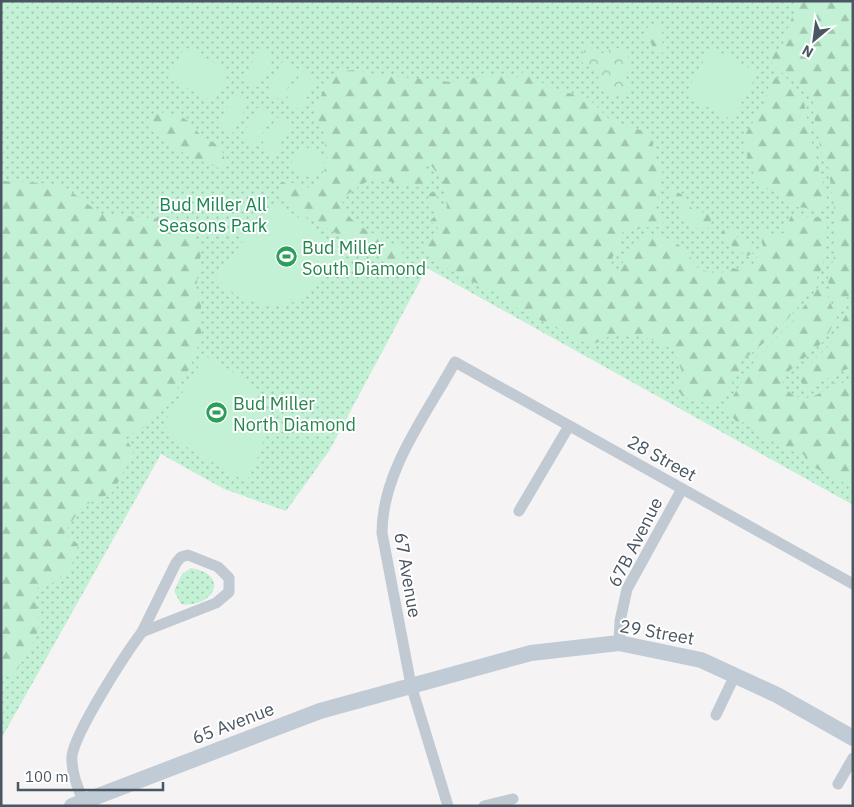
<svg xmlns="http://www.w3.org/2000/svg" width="854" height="807" font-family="'IBM Plex Sans',sans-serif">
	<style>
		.grass { fill: url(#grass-dots) }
		.forest { fill: url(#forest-firs) }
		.park { fill: url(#park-crowns) }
		.garden { fill: #c3f1d5 }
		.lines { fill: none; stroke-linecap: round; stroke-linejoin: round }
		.street { stroke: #c1cad2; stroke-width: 11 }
		.secondary { stroke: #c1cbd6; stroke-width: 16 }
		.labels { text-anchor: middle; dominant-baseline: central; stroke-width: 4; stroke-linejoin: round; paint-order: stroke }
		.park-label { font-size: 18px; fill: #17864f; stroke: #fff }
		.leisure-label { font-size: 18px; fill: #27864d; stroke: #fff; text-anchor: start }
		.street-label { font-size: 18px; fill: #4a5661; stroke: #fff }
	</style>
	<defs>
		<pattern id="grass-dots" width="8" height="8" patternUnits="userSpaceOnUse" patternTransform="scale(1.25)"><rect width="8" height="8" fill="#c3f1d5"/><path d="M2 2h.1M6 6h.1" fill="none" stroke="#a0c6b0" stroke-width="1.8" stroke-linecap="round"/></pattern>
		<pattern id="forest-firs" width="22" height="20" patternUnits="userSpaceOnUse" patternTransform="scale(1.25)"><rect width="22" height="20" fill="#c3f1d5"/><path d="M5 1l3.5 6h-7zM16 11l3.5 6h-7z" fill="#a0c6b0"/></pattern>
		<pattern id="park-crowns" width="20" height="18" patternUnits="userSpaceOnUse" patternTransform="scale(1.25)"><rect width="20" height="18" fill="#c3f1d5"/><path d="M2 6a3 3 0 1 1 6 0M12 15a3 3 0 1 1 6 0" fill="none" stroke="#a0c6b0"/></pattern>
	</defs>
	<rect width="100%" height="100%" fill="#f5f3f3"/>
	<path class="grass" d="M1,1H853V505L427,268L329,451L286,511L224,489L161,454L1,739Z
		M191,568C232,575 212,609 181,604L174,591L182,574Z"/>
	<path class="forest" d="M799,1H853V290L844,302L840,313L836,311L829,288L828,277L834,257L836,224L833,198L828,167L822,155L813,111V98L773,65L764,49H784L783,39Z
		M656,25H665L660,40L667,48L665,53L654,51L651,43L642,36L648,27L651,29Z
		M527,69L530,70L531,76L553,89L588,98L609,119L620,124L650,133L657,162L663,174L656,207L664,221L662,227H649L623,232L619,239V249L613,256L611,265L617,272C624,263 627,250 635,242C655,224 689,246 695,266C708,274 720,276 733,268L739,270L744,264H753L763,247L760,231L763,228L775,235L784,233L791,216L827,218C827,236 827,256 820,272C807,303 767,343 740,362L743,367L716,406L683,397L675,386L682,372L674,350C653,339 632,330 608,337C602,339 597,344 590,345L518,309L499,295L439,264L422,247L437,235L438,228L430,221L437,214L428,197L430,193L435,192L442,209L448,211L442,179L429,163L424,164L432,179L431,185L424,188L372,178L342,198C343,226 381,235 401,248L404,259L402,264L390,263L292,209L279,193L280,183L289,182L313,189L328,164L322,123L314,118V109L330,79L337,72L353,70L380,75L451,82L478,77L483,73L516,78Z
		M771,77L779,78L803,97L814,153L827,197L826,210L788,206L771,189L758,185L745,150L743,138L764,104Z
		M160,112C166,114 173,113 179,116C189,120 190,123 197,131C207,144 225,140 225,165L218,168L206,162L195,161L150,130L146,123L152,116Z
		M1,181L42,183L66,188L101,214L165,219L184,226L192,233L201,252L196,289L201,305V337L191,366L180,385L146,426L125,438L134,451L113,492L81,507L64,534L78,544C75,566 62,585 39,586L34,594C46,634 32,646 11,678L1,674Z
		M673,190L681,194L693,210L713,215L707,230L704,232L691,225L681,212L682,207L676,203L670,194Z
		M729,228L734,230L736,237L748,239L755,246L754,252L748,256L735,249L728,242H723L721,233L724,229Z
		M819,286L824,288L837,318L824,341L781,378C794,411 817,397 836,382L853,384V484L848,485L808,464L804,455L796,450L786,453C772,436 755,438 744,422L738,424L726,408L756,358L793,321Z
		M853,301V368C834,370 822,385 805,390L798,375L830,345Z"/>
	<path class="park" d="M587,45L600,54L615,47L627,53L631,67L626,76L629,87L624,97L610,93L598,81L599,70L579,61Z"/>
	<path class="garden" d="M185,47L230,71L214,102L168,78Z
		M711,47L758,73L732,120L685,95Z
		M260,48L275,56L258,87L243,79Z
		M283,61L298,69L281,100L266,92Z
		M302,71L317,79L300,110L285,102Z
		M234,94L249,102L232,134L217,126Z
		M258,107L273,115L256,146L241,138Z
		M277,117L291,125L274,156L260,148Z
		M302,145L326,158L313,180L290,166Z
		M281,205L344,252C306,312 273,321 214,281L267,208Z
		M205,356C269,388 281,419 246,482L168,436L165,421Z"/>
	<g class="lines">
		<path class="street" d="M519,511L569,426
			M188,555L218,567L229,578V592L216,603L142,632L176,563L181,557Z
			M619,643L620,621L627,589L682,489
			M716,715L735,675
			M838,784L853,758
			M83,800C77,786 71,771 72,756C75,732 126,653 142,632
			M448,806L411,685L382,533C382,471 426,415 455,362L853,584
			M484,806L513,799"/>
		<path class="secondary" d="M72,806L320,711L531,653L619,643L701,660L777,695L853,738"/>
	</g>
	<defs>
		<symbol id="stadium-disc" viewBox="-11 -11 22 22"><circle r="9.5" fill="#2e9e5b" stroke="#fff"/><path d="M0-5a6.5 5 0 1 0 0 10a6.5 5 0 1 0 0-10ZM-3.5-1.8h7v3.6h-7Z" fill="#fff"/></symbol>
	</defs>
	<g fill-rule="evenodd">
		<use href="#stadium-disc" x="274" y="244" width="25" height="25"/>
		<use href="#stadium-disc" x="204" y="400" width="25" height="25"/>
	</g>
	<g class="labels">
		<g class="park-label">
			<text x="213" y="204">Bud Miller All<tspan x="213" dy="21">Seasons Park</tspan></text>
		</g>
		<g class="leisure-label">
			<text x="302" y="247">Bud Miller<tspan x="302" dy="21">South Diamond</tspan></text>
			<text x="233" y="403">Bud Miller<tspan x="233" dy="21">North Diamond</tspan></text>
		</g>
		<g class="street-label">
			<text transform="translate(662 458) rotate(29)">28 Street</text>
			<text transform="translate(635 542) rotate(-63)">67B Avenue</text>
			<text transform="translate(408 575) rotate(80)">67 Avenue</text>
			<text transform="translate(657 632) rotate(10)">29 Street</text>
			<text transform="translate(233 723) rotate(-21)">65 Avenue</text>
		</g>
	</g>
	<rect width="854" height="807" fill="none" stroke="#4a5661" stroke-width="5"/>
	<g transform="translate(814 40) rotate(209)" stroke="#ffffff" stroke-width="4" paint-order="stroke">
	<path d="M0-4L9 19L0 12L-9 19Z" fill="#4a5661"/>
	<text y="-8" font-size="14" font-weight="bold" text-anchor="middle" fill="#4a5661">N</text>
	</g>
	<path d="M18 782v8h145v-8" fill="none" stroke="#4a5661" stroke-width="2.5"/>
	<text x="25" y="782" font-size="15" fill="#4a5661" stroke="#ffffff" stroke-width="4" paint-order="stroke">100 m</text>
</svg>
